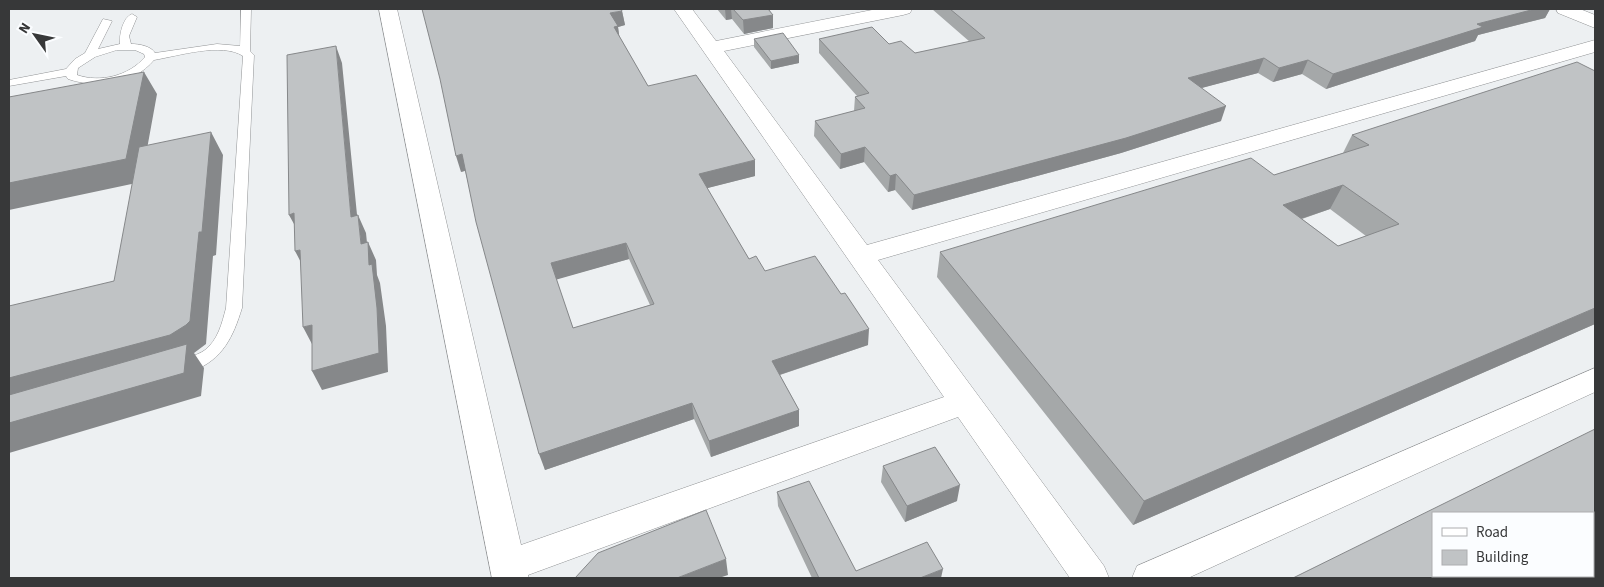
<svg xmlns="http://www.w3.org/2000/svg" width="1604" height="587" font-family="'Source Sans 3',sans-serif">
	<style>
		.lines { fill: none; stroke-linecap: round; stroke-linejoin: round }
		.lane-casing { stroke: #919395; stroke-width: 1 }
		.street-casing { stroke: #919395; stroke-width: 1 }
		.lane { fill: #fff; fill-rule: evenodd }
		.street { fill: #fff; fill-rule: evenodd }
		.wall { fill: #a5a8a9; fill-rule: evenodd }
		.shaded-wall { fill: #86888a }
		.building { fill: #c0c3c5; stroke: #86888a; fill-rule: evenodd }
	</style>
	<rect width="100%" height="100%" fill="#edf0f2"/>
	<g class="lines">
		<defs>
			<path id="lane" d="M241,9H251L250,51L254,55L242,308C233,337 223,359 193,371C186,373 181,376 174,373L172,369C177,359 196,357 205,350C218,340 222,323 226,308L243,56C222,42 178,56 154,60C133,85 98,89 68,79L66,76L9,86V80L66,69L75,59L85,53L103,19L112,21L98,49L120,44C119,35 123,17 132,14L137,17L129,36L131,44C139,44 151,46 155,53L217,44L240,46ZM117,50H135L144,54L145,57C129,76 100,83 77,75L78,68L95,57Z"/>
			<path id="street" d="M379,9H397L521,545L944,397L674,9H692L716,41L877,9H912L910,13L903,15L724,51L867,245L1595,40V52L878,260L1104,566L1109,578H1070L958,417L528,575V578H492Z
				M1556,9H1580L1595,15V28L1558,13Z
				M1595,368V392L1188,578H1132L1137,566Z"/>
		</defs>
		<use href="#lane" class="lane-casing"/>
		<use href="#street" class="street-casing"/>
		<use href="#lane" class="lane"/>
		<use href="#street" class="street"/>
	</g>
	<path class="wall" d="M717,9H777L770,10L773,28L744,34L732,19L726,20Z
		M932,9H1550L1545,18L1478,35L1475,41L1326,89L1302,74L1273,82L1258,73L1201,88L1221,121L1121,153L912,210L895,190L888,192L864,162L840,169L814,136L815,121L854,111L855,97L857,96L819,53V39L889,44L915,53L970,42Z
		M622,11L625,25L618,27L619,36L648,86L755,176L707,188L749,259L868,345L780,375L799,410V426L711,457L694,419L545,470L465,171L461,172ZM629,259L650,305L573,328L556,279Z
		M754,39L799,63L771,69L754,47Z
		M1595,71V324L1133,525L937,277L940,252L1274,175L1343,153L1352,135ZM1330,209L1366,236L1338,246L1302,219Z
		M883,466L957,501L905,522L881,482Z
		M777,492L856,571L941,578H812L778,506Z"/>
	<path class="shaded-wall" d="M725,9H731L732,19L726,20Z
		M1535,9H1550L1545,18L1478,35L1475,41L1326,89L1333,74L1477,24Z
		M622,11L625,25L618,27L620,41H616L610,13Z
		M773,15V28L744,34L743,20Z
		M336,46L342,63L359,235L351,217Z
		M799,55V63L771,69V61Z
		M1264,58L1258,73L1183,93L1188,78Z
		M1308,60L1302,74L1273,82L1279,68Z
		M144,72L157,94L141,182L9,210V183Z
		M1226,106L1221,121L1121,153L912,210L914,195Z
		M211,132L223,155L216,255L213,256L206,344L194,353L204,368L201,396L9,453V378L199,232Z
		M865,147L864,162L840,169L841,154Z
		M462,154L467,170L461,172L456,156Z
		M755,160V176L700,190L699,174Z
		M896,174L895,190L888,192L890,176Z
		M1343,185L1330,209L1271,229L1283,205Z
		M294,213L299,233L289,215Z
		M358,215L366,233L368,253V242L376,260L377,275L380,283L386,326L388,372L322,390L312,371L369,265L361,244Z
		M626,243L629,259L555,280L551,263Z
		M300,250L305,270L295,251Z
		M1595,308V324L1133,525L1144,501Z
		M312,325L313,346L303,327Z
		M869,329L868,345L773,377L772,361Z
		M692,403L694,419L545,470L539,454Z
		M799,410V426L711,457L709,441Z
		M960,485L957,501L905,522L907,506Z
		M726,559L728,575L719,578H677Z
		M943,569L941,578H920Z"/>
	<path class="building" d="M422,9H621L622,11L610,13L618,26L614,27L648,86L696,75L755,160L699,174L749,259L756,256L765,271L815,256L841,294L845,293L869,329L772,361L799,410L709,441L692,403L539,454L476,222L462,154L456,156L440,79ZM626,243L654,304L573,328L551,263Z
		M733,9H768L773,15L743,20Z
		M950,9H1535L1477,24L1483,27L1333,74L1308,60L1279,68L1264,58L1188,78L1226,106L1126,138L914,195L896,174L890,176L865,147L841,154L815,121L865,108L855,97L869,93L819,39L872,27L889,44L901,41L915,53L985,38Z
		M783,33L799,55L771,61L754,39Z
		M336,46L351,217L358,215L361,244L368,242L369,265L372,264L377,308L379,353L312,371V325L303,327L300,250L295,251L294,213L289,215L287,55Z
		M1577,62L1595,71V308L1144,501L940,252L1251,158L1274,175L1369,145L1352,135ZM1343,185L1399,224L1338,246L1283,205Z
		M144,72L126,159L9,183V97Z
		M211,132L202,232H199L190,321L186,325L170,335L9,378V306L114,281L139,147Z
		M187,344L184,373L9,423V395Z
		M1595,429V578H1293ZM1433,513H1593V576H1433Z
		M935,447L960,485L907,506L883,466Z
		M809,481L856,571L927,542L943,569L920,578H819L777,492Z
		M706,510L726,559L677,578H575L598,553Z"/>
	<rect width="1604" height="587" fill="none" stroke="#373839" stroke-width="20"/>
	<rect x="1432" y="512" width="162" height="65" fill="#fbfdff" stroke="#adaeb0"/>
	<rect x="1442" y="528" width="25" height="8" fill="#ffffff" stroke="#adaeb0"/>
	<text x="1476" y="537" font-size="15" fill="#373839">Road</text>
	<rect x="1442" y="550" width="25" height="15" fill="#c0c3c5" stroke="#adaeb0"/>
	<text x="1476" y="562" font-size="15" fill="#373839">Building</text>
	<g transform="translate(35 35) rotate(303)" stroke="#fbfdff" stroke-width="4" paint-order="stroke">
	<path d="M0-4L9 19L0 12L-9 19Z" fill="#373839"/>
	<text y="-8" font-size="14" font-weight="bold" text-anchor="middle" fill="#373839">N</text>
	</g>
</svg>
